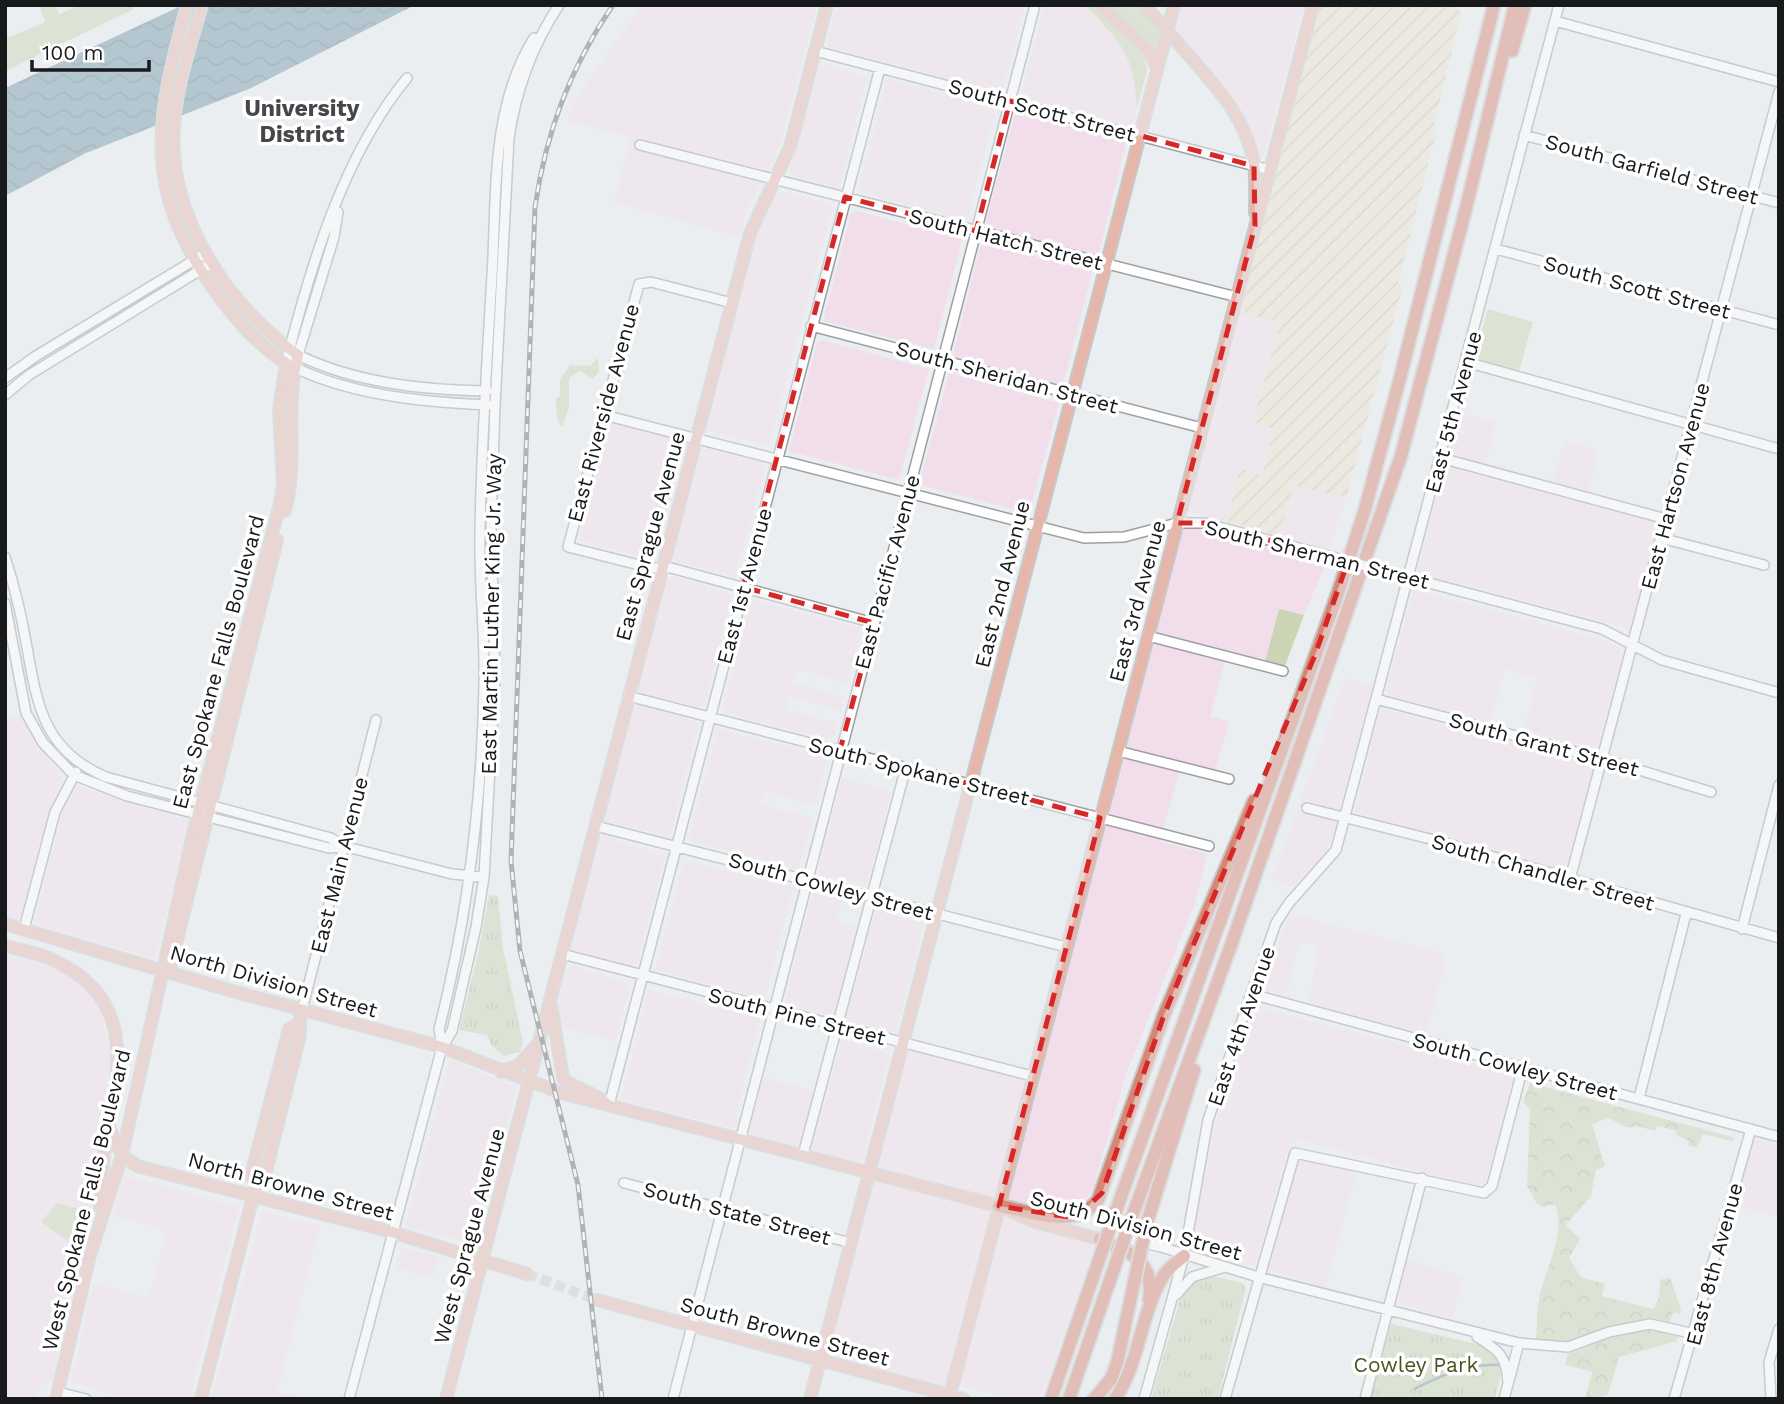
<svg xmlns="http://www.w3.org/2000/svg" width="1784" height="1404" font-family="'Work Sans',sans-serif">
	<style>
		.commercial { fill: #f2ddeb }
		.industrial { fill: url(#industrial-furrows) }
		.grass { fill: #cbd4b4 }
		.forest { fill: url(#forest-crowns) }
		.park { fill: url(#park-tufts) }
		.water { fill: url(#water-waves) }
		.lines { fill: none; stroke-linecap: round; stroke-linejoin: round }
		.stream { stroke: #7296a8; stroke-width: 2.5 }
		.major-tunnel { stroke: #cbced1; stroke-width: 10; stroke-dasharray: 10 5; stroke-linecap: butt }
		.minor-casing { stroke: #9d9fa2; stroke-width: 12 }
		.major-casing { stroke: #c8c8c8; stroke-width: 14 }
		.highway-casing { stroke: #c8c8c8; stroke-width: 16 }
		.minor { stroke: #fff; stroke-width: 9 }
		.major { stroke: #e6b6ab; stroke-width: 10 }
		.highway { stroke: #d68673; stroke-width: 12 }
		.rail-casing { stroke: #696b6d; stroke-width: 5 }
		.rail { stroke: #fff; stroke-width: 2.5; stroke-dasharray: 8; stroke-linecap: butt }
		.minor-bridge-casing { stroke: #9d9fa2; stroke-width: 12; stroke-linecap: butt }
		.major-bridge-casing { stroke: #c8c8c8; stroke-width: 14; stroke-linecap: butt }
		.highway-bridge-casing { stroke: #c8c8c8; stroke-width: 16; stroke-linecap: butt }
		.minor-bridge { stroke: #fff; stroke-width: 9 }
		.major-bridge { stroke: #e6b6ab; stroke-width: 10 }
		.highway-bridge { stroke: #d68673; stroke-width: 12 }
		.marked { fill: none; stroke: #d62828; stroke-width: 5; stroke-dasharray: 14 9; stroke-linejoin: round }
		.labels { text-anchor: middle; dominant-baseline: central; stroke-width: 7; stroke-linejoin: round; paint-order: stroke }
		.street-label { font-size: 21px; fill: #18191a; stroke: #fff }
		.park-label { font-size: 21px; fill: #49541f; stroke: #fff }
		.neighbourhood-label { font-size: 23px; font-weight: bold; fill: #45474a; stroke: #fff }
	</style>
	<defs>
		<pattern id="industrial-furrows" width="10" height="10" patternUnits="userSpaceOnUse" patternTransform="scale(1.75)"><rect width="10" height="10" fill="#ede3ce"/><path d="M-1 1l2-2M0 10L10 0M9 11l2-2" fill="none" stroke="#cac2b0"/></pattern>
		<pattern id="forest-crowns" width="20" height="18" patternUnits="userSpaceOnUse" patternTransform="scale(1.75)"><rect width="20" height="18" fill="#cbd4b4"/><path d="M2 6a3 3 0 1 1 6 0M12 15a3 3 0 1 1 6 0" fill="none" stroke="#aeb59a"/></pattern>
		<pattern id="park-tufts" width="24" height="20" patternUnits="userSpaceOnUse" patternTransform="scale(1.75)"><rect width="24" height="20" fill="#cbd4b4"/><path d="M3 7l-1-3M5 7V3M7 7l1-3M15 17l-1-3M17 17v-4M19 17l1-3" fill="none" stroke="#aeb59a"/></pattern>
		<pattern id="water-waves" width="16" height="10" patternUnits="userSpaceOnUse" patternTransform="scale(1.75)"><rect width="16" height="10" fill="#7296a8"/><path d="M0 5q4-4 8 0t8 0" fill="none" stroke="#5d7a88"/></pattern>
	</defs>
	<rect width="100%" height="100%" fill="#ebeef1"/>
	<path class="commercial" d="M642,5H817L780,146L748,208L739,237L614,202L631,137L568,121L573,102Z
		M836,5H1025L1003,89L996,92L829,47L826,42Z
		M1044,5H1085L1127,51L1136,78L1137,113L1131,124L1125,125L1021,96Z
		M1181,5H1304L1263,159L1258,158L1248,127L1229,97L1174,32Z
		M824,64L867,77L840,185L835,187L808,179L798,180L789,171L820,67Z
		M888,79L996,109L967,220L858,192Z
		M1020,113L1126,142L1099,252L1095,256L988,228L986,222L1015,115Z
		M784,192L830,204L832,209L769,446L712,432L706,428V422L712,414L741,288L761,221L776,194Z
		M856,211L962,239L934,349L823,321L851,214Z
		M987,242L1092,272L1063,385L953,356L980,247Z
		M1240,312L1280,323L1254,422L1274,428L1262,475L1240,470L1226,521L1194,514L1189,506Z
		M821,340L929,369L899,480L789,451L817,342Z
		M949,373L1059,403L1029,513L919,485Z
		M1458,412L1496,422L1484,465L1552,484L1564,441L1599,450L1585,504L1658,523L1630,629L1418,572Z
		M608,419L688,442L659,543L660,551L653,559L578,540Z
		M707,448L762,463L765,468L735,576L683,563L676,564L672,557L701,453Z
		M1293,484L1346,498L1329,549L1279,536Z
		M1177,523H1204L1329,556L1304,615L1279,609L1264,666L1226,657L1210,716L1229,722L1215,771L1181,764L1160,841L1207,854L1195,903L1127,1071L1093,1187L1084,1203L1070,1212L1052,1211L1001,1198L999,1206L1097,1238L1040,1399L1001,1396L953,1384L950,1395L821,1360L903,1043L1032,1076Z
		M672,576L730,594L732,597L704,705L700,707L642,694L638,689L663,598L665,582Z
		M1414,590L1596,638L1620,648L1623,655L1596,749L1524,731L1537,678L1505,669L1490,722L1389,696L1386,690Z
		M751,600L861,628L848,683L796,669L792,683L845,697L841,711L789,696L785,709L838,724L832,740L722,712Z
		M1345,678L1372,686L1331,842L1319,863L1292,886L1272,880Z
		M641,705L696,722L698,726L671,833L667,836L609,822L605,815L632,709Z
		M1383,709L1591,763L1593,769L1565,871L1355,813L1379,714Z
		M23,717L30,733L63,778L49,811L21,917L16,923L5,921V719Z
		M718,729L828,757L816,805L763,791L760,804L813,819L799,869L689,840Z
		M842,778L892,792L866,886L818,874Z
		M76,788H85L190,821L155,959L40,926L35,921L62,815Z
		M606,832L620,842L665,856L637,963L633,966L575,953L571,948L598,840Z
		M684,860L793,888L765,999L655,970Z
		M815,893L842,900L837,921L857,926L833,1017L785,1003L812,895Z
		M876,909L924,924L896,1031L892,1033L846,1019Z
		M1290,914L1447,954L1426,1034L1308,1003L1319,946L1299,942L1286,997L1266,992L1263,984Z
		M5,954L51,967L79,980L100,1009L111,1053L91,1206L85,1218L75,1259L78,1267L72,1271L69,1282L56,1355L58,1362L53,1378L39,1388L35,1399H5Z
		M573,966L630,984L616,1041L557,1026L554,1018L564,972Z
		M649,990L760,1018L736,1115L737,1122L733,1128L621,1100Z
		M1268,1010L1510,1073L1514,1078L1485,1184L1479,1186L1296,1139L1288,1146L1255,1266L1192,1249L1190,1244L1216,1121L1251,1019L1258,1012Z
		M842,1039L890,1054L863,1159L858,1162L815,1151L813,1147Z
		M450,1059L517,1088L475,1243L405,1227Z
		M764,1078L814,1091L799,1146L753,1135L749,1131Z
		M1757,1140L1779,1146V1217L1734,1205L1751,1144Z
		M1302,1158L1356,1172L1326,1287L1269,1270L1297,1159Z
		M123,1175L239,1207L189,1399H124L71,1382L93,1283L149,1298L167,1231L113,1215Z
		M262,1211L320,1226L277,1391L304,1399H211Z
		M401,1248L439,1256L433,1278L395,1268Z
		M1407,1260L1463,1276L1452,1319L1397,1303Z"/>
	<path class="industrial" d="M1320,5H1456L1461,13L1434,125L1437,129L1398,283L1403,286L1346,498L1293,485L1279,536L1226,521L1240,469L1262,475L1274,429L1253,422L1280,323L1240,312Z"/>
	<path class="grass" d="M39,5H55L59,14L80,5H132L134,9L5,71V39L45,22Z
		M1085,5H1092L1145,57L1147,71L1137,108C1134,53 1121,43 1085,5Z
		M1105,5H1136L1160,32L1156,46L1151,47Z
		M1488,309L1533,322L1519,371L1479,360L1475,356Z
		M598,357L599,372L592,379L580,371L569,378V408L562,427L557,419L556,399L560,396V379L570,365L590,366Z
		M1279,609L1304,615L1283,671L1264,666Z
		M57,1203L80,1209L71,1243L41,1222Z"/>
	<path class="forest" d="M1530,1083L1736,1138L1732,1141L1703,1134L1697,1148L1688,1145L1689,1141L1676,1135L1677,1131L1657,1126L1655,1131L1637,1126L1627,1128L1609,1118L1592,1124L1605,1166L1596,1170L1591,1196L1566,1225L1580,1239L1569,1258L1581,1277L1605,1284L1602,1296L1653,1309L1659,1298L1660,1280L1670,1277L1681,1310L1680,1314L1673,1312L1670,1323C1623,1315 1603,1340 1562,1344C1554,1345 1544,1343 1535,1342C1538,1329 1536,1318 1538,1304C1542,1274 1568,1234 1555,1204L1545,1207L1537,1204L1527,1186L1530,1109L1523,1102Z
		M1649,1330L1679,1335L1677,1341L1619,1357L1608,1395L1585,1399L1592,1372L1565,1365L1568,1354L1615,1336Z"/>
	<path class="park" d="M489,895L498,896L503,948L523,1042L520,1052L504,1056L492,1046L487,1035L459,1030L478,954Z
		M1207,1275L1240,1282L1246,1287L1218,1399H1151L1181,1296L1191,1282Z
		M1392,1324L1484,1346L1499,1354L1502,1369L1495,1399H1370L1388,1327Z"/>
	<path class="water" d="M183,5H415L249,89L86,153L5,196V88Z"/>
	<g class="lines">
		<path class="stream" d="M1414,1389C1440,1376 1471,1363 1500,1365"/>
		<path class="major-tunnel" d="M527,1274L597,1300"/>
		<defs>
			<path id="minor" d="M1555,21L1779,82
				M815,51L1270,170
				M407,78C344,154 310,267 286,363C345,395 422,402 488,405
				M1524,135L1779,203
				M640,145L1237,297
				M338,212L334,237L298,355C355,383 424,390 487,391
				M1496,249L1779,325
				M732,303L651,282L639,284L568,547L651,568H671L874,623
				M811,326L1202,428
				M1466,362L1779,449
				M5,378L36,356L206,253
				M5,395L29,375L207,266
				M604,415L1084,538L1124,537L1177,523H1204L1329,556
				M1441,458L1666,519
				M1661,538L1764,565
				M5,557C14,585 21,613 26,642C37,703 42,750 106,777L331,838L343,846L452,874L484,877
				M1388,572L1602,629L1662,660L1779,693
				M5,603L26,713L43,743L74,775L127,796L329,848L343,846
				M1148,636L1283,671
				M628,696L1209,846
				M1376,699L1603,759L1711,792
				M1118,751L1229,779
				M1307,808L1434,840L1779,938
				M596,826L1066,947
				M1570,879L1779,92
				M24,929L55,812L76,772
				M1742,929L1779,785
				M562,954L1032,1076
				M1251,994L1779,1137
				M302,1010L376,720
				M442,1047L439,1029C468,916 482,799 484,683C485,633 479,584 480,535C481,448 487,362 492,275C497,196 490,108 534,38
				M1639,1098L1686,914
				M609,1105L880,68
				M803,1155L906,767
				M624,1183L851,1243
				M1103,1238L1115,1236L1161,1247L1258,1277L1519,1343L1568,1347L1609,1332L1650,1324L1695,1334
				M1176,1295L1192,1277L1222,1268
				M1477,1337C1499,1350 1507,1357 1508,1383
				M58,1392L86,1399
				M349,1399L442,1047L452,1031L476,927L484,877L495,678L491,522L495,405L509,138C516,90 532,46 559,5
				M673,1399L1035,5
				M1144,1399L1184,1256L1208,1120L1251,994L1276,923L1289,903L1336,850L1559,5
				M1225,1399L1295,1153L1484,1193L1492,1186L1523,1067
				M1365,1399L1422,1178
				M1504,1399L1519,1343
				M1674,1399L1751,1129
				M1771,1399L1769,1362L1779,1329"/>
			<path id="major" d="M202,5C191,44 177,84 174,125C167,215 227,305 298,355C284,407 299,459 285,511
				M1100,5L1150,52L1157,69
				M1145,5L1154,16
				M1177,42C1208,78 1246,114 1254,164C1256,180 1255,197 1255,213
				M5,924L232,991L442,1047L561,1093L999,1206L1035,1222L1100,1239
				M5,946C24,951 44,954 61,964C140,1005 116,1078 105,1148C102,1168 102,1187 100,1207
				M169,972L277,540
				M551,1004L563,1078C570,1087 593,1091 607,1104
				M501,1072L519,1065L537,1045
				M109,1127L122,1155L137,1166L392,1232L527,1274
				M256,1185L264,1179L300,1035V1018
				M597,1300L964,1399
				M56,1399L90,1255L122,1155L195,825L280,504L283,483L279,410L286,363C255,343 236,320 215,291C141,187 156,120 187,5
				M201,1399L256,1185L251,1175L284,1049L289,1029L298,1024
				M446,1399L750,233L790,147L827,5
				M810,1399L1174,5
				M949,1399L1313,5"/>
			<path id="highway" d="M1512,51L1525,5
				M999,1206C1033,1211 1073,1231 1098,1200L1164,1015L1254,801
				M1113,1219L1338,593L1365,509L1399,382L1494,5
				M1129,1225L1231,945L1401,456L1464,216L1515,5
				M1146,1226L1194,1070
				M1100,1239C1131,1252 1155,1262 1149,1300
				M1094,1399L1111,1379L1117,1363
				M1115,1399C1141,1360 1140,1312 1164,1275C1169,1267 1177,1262 1184,1256"/>
		</defs>
		<use href="#minor" class="minor-casing"/>
		<use href="#major" class="major-casing"/>
		<use href="#highway" class="highway-casing"/>
		<use href="#minor" class="minor"/>
		<use href="#major" class="major"/>
		<use href="#highway" class="highway"/>
		<defs>
			<path id="rail" d="M602,1399L578,1185L520,951L511,861L535,207C546,132 570,68 613,5"/>
		</defs>
		<use href="#rail" class="rail-casing"/>
		<use href="#rail" class="rail"/>
		<defs>
			<path id="minor-bridge" d="M1329,556L1388,572"/>
			<path id="major-bridge" d="M1154,16L1177,42"/>
			<path id="highway-bridge" d="M1117,1363L1146,1226
				M1051,1399L1113,1219
				M1069,1399L1129,1225"/>
		</defs>
		<use href="#minor-bridge" class="minor-bridge-casing"/>
		<use href="#major-bridge" class="major-bridge-casing"/>
		<use href="#highway-bridge" class="highway-bridge-casing"/>
		<use href="#minor-bridge" class="minor-bridge"/>
		<use href="#major-bridge" class="major-bridge"/>
		<use href="#highway-bridge" class="highway-bridge"/>
	</g>
	<path d="M0 0H1784V1404H0ZM1010,101L1254,166L1255,226L1177,523H1204L1348,561L1315,655L1164,1015L1102,1193L1075,1218L999,1206L1100,818L840,750L874,623L743,587L845,197L976,231Z" fill="#ebeef1" fill-opacity=".55" fill-rule="evenodd"/>
	<path class="marked" d="M1010,101L1254,166L1255,226L1177,523H1204L1348,561L1315,655L1164,1015L1102,1193L1075,1218L999,1206L1100,818L840,750L874,623L743,587L845,197L976,231Z"/>
	<g class="labels">
		<g class="street-label">
			<text transform="translate(1042 110) rotate(15)">South Scott Street</text>
			<text transform="translate(1652 169) rotate(15)">South Garfield Street</text>
			<text transform="translate(1006 239) rotate(14)">South Hatch Street</text>
			<text transform="translate(1637 287) rotate(15)">South Scott Street</text>
			<text transform="translate(1007 377) rotate(15)">South Sheridan Street</text>
			<text transform="translate(1453 412) rotate(-75)">East 5th Avenue</text>
			<text transform="translate(603 413) rotate(-75)">East Riverside Avenue</text>
			<text transform="translate(1675 486) rotate(-75)">East Hartson Avenue</text>
			<text transform="translate(650 536) rotate(-75)">East Sprague Avenue</text>
			<text transform="translate(1317 554) rotate(14)">South Sherman Street</text>
			<text transform="translate(887 572) rotate(-75)">East Pacific Avenue</text>
			<text transform="translate(1002 584) rotate(-76)">East 2nd Avenue</text>
			<text transform="translate(744 586) rotate(-75)">East 1st Avenue</text>
			<text transform="translate(1137 601) rotate(-75)">East 3rd Avenue</text>
			<text transform="translate(491 614) rotate(-89)">East Martin Luther King Jr. Way</text>
			<text transform="translate(218 662) rotate(-75)">East Spokane Falls Boulevard</text>
			<text transform="translate(1544 744) rotate(15)">South Grant Street</text>
			<text transform="translate(919 771) rotate(14)">South Spokane Street</text>
			<text transform="translate(339 865) rotate(-76)">East Main Avenue</text>
			<text transform="translate(1543 872) rotate(16)">South Chandler Street</text>
			<text transform="translate(831 886) rotate(15)">South Cowley Street</text>
			<text transform="translate(274 981) rotate(16)">North Division Street</text>
			<text transform="translate(797 1016) rotate(14)">South Pine Street</text>
			<text transform="translate(1241 1026) rotate(-71)">East 4th Avenue</text>
			<text transform="translate(1515 1066) rotate(15)">South Cowley Street</text>
			<text transform="translate(291 1186) rotate(15)">North Browne Street</text>
			<text transform="translate(86 1200) rotate(-76)">West Spokane Falls Boulevard</text>
			<text transform="translate(737 1213) rotate(15)">South State Street</text>
			<text transform="translate(1136 1225) rotate(15)">South Division Street</text>
			<text transform="translate(469 1236) rotate(-75)">West Sprague Avenue</text>
			<text transform="translate(1714 1264) rotate(-75)">East 8th Avenue</text>
			<text transform="translate(785 1331) rotate(15)">South Browne Street</text>
		</g>
		<g class="park-label">
			<text x="1416" y="1364">Cowley Park</text>
		</g>
		<g class="neighbourhood-label">
			<text x="302" y="108">University<tspan x="302" dy="26">District</tspan></text>
		</g>
	</g>
	<rect width="1784" height="1404" fill="none" stroke="#18191a" stroke-width="14"/>
	<path d="M32 60v10h117v-10" fill="none" stroke="#18191a" stroke-width="3.5"/>
	<text x="42" y="60" font-size="21" fill="#18191a" stroke="#ffffff" stroke-width="5" paint-order="stroke">100 m</text>
</svg>
